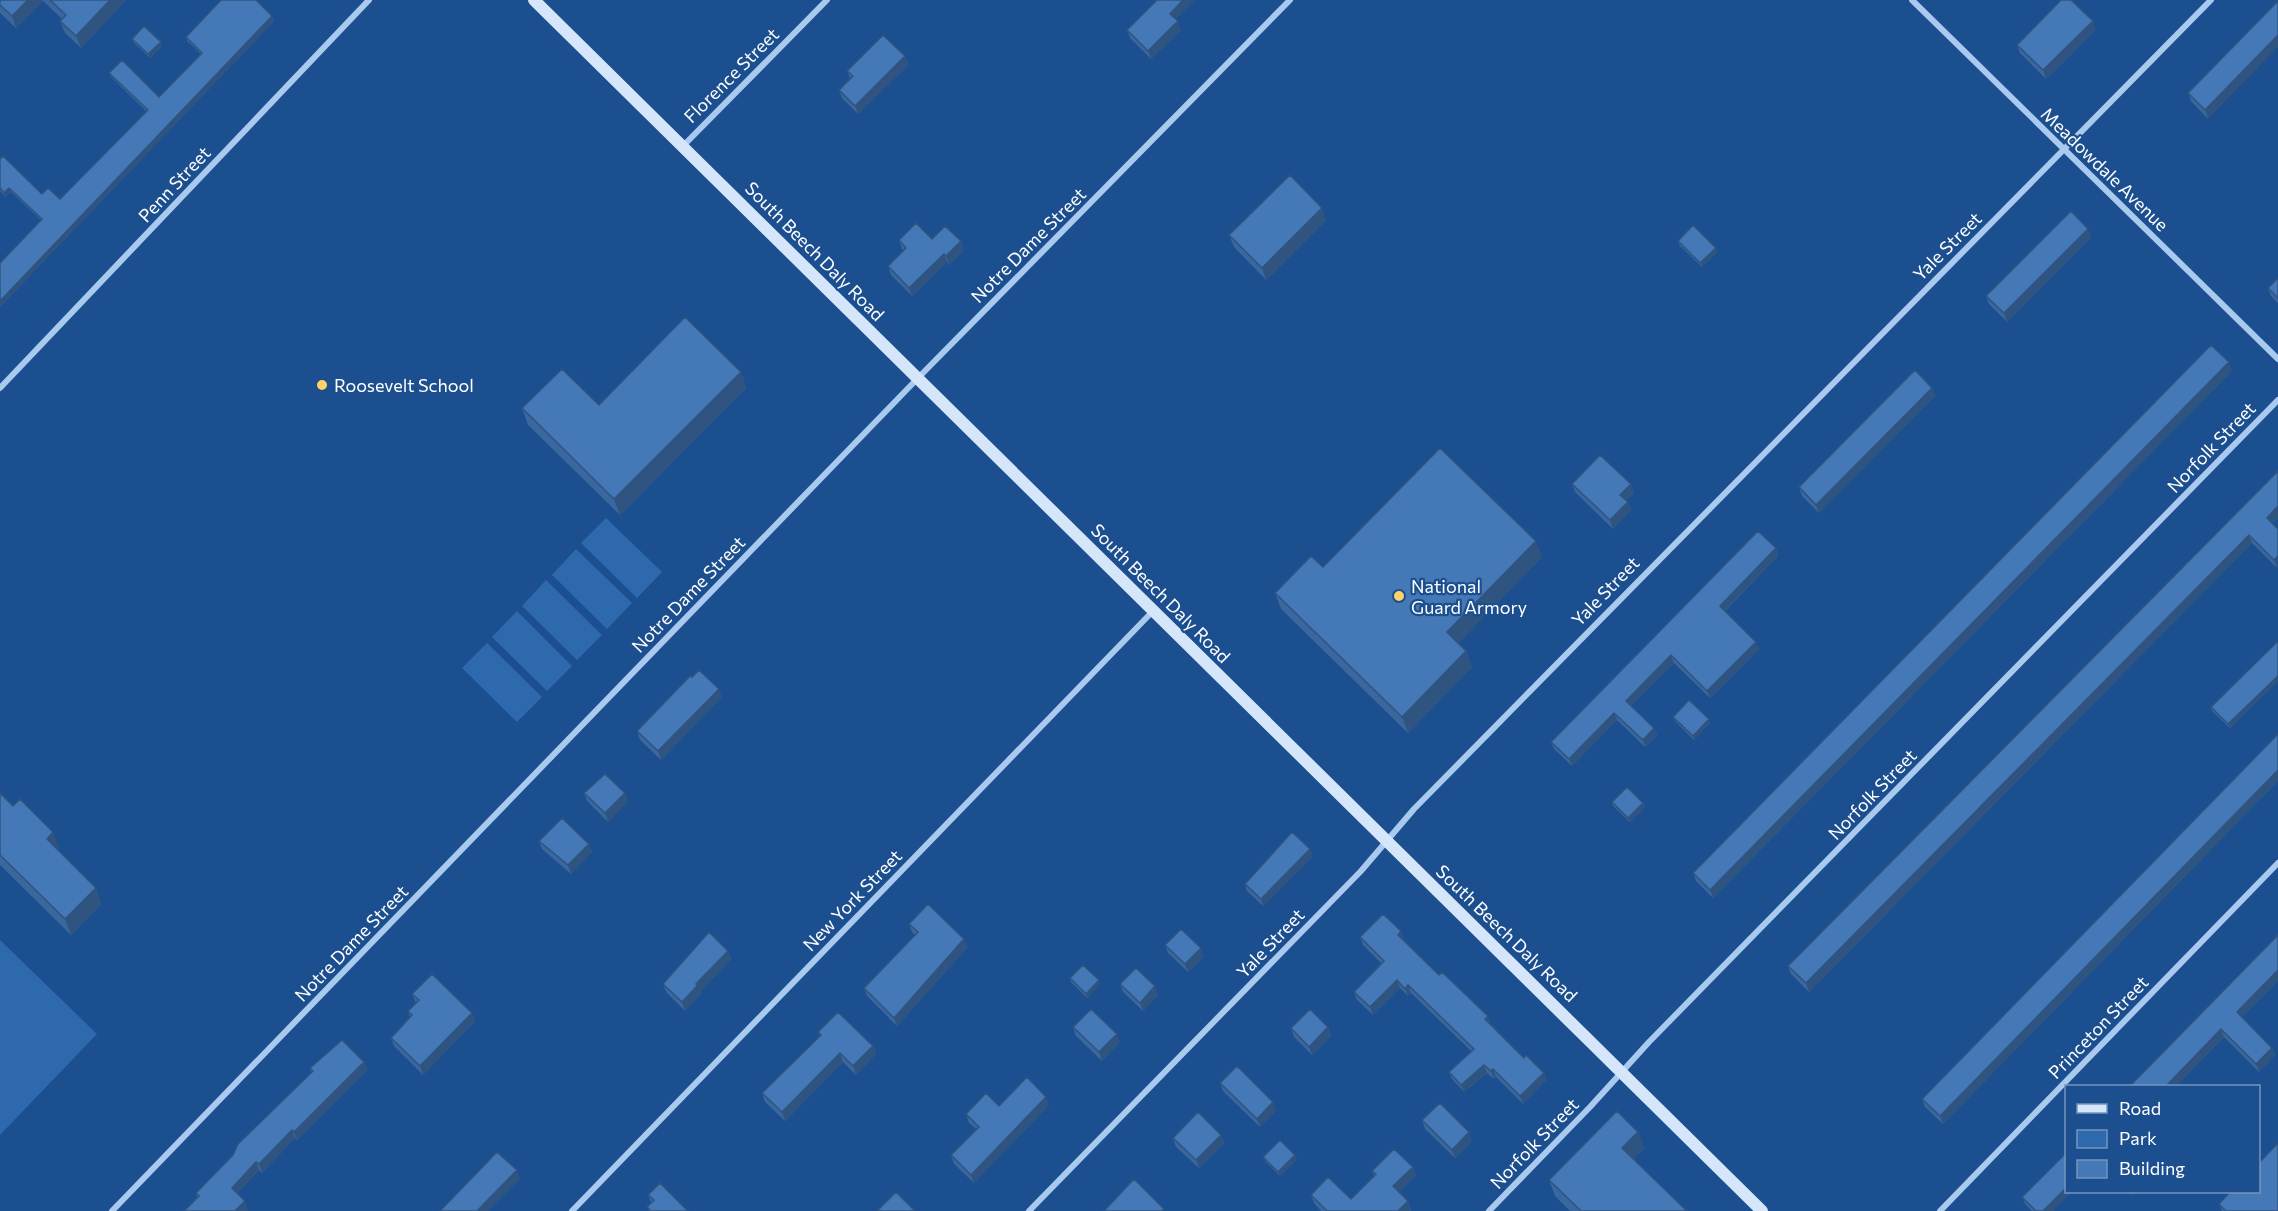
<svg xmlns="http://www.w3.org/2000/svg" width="2278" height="1211" font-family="Commissioner,sans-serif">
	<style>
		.green { fill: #2e69ad }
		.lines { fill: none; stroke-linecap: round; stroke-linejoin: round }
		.street { stroke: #a9c9ee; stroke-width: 6 }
		.secondary { stroke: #d6e6fa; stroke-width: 12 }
		.wall { fill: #3a679d }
		.shaded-wall { fill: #305480 }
		.building { fill: #4478b7; stroke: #305480; stroke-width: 1.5 }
		.poi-dot { fill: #ffd166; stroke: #1b4f8f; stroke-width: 2 }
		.labels { text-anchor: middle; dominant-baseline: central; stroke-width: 4.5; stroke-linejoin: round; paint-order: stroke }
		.street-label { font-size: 18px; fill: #fff; stroke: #1b4f8f }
		.poi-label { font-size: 18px; fill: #fff; stroke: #1b4f8f; text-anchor: start }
	</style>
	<rect width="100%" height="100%" fill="#1b4f8f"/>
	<path class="green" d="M606,518L662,572L637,598L581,543Z
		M576,549L632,603L607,629L552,575Z
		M546,580L602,635L577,660L522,606Z
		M517,611L572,666L547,691L492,637Z
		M487,643L542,697L517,722L462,668Z
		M0,940L97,1034L0,1135Z"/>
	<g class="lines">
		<path class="street" d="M1912,0L2278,359
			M683,146L827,0
			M0,388L369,0
			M112,1211L918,378L1290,0
			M572,1211L1153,611
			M1029,1211L1361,871L1414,809L2211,0
			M1489,1211L1590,1107L1649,1042L2278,400
			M1940,1211L2278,863"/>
		<path class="secondary" d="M534,0L1762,1211"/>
	</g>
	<path class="wall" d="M0,0H126L81,48L65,33L60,21L62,19L43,1L16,28L0,13Z
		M2278,1L2208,119L2191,101L2188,93Z
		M272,16L274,21L0,307V263L41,220L11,192L6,197L0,191V159L42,194L60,199L146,111L111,77L109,73L159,97L201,54L187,41L186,37Z
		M1176,19L1181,30L1151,59L1130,38L1127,30Z
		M2096,29L2046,79L2020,53L2017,45Z
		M132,39L162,46L150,58L134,43Z
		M905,56L908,65L858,114L842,98L839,90L850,78L847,71Z
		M1326,220L1266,280L1234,247L1229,235Z
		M2091,237L2007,322L1989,304L1986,296Z
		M899,240L961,241L964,250L949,265L947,262L912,296L891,275L888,266L904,250L902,249Z
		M1678,241L1717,252L1702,267L1679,245Z
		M2278,278V303L2271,296L2268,288Z
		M2232,371L1713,898L1696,881L1693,873Z
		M741,372L746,388L620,515L528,425L522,408L599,405Z
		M1932,388L1935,396L1819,513L1802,496L1799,487Z
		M2278,471V518L2273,523L2277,568L2252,543L1809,992L1791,974L1788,966Z
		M1572,484H1631L1634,493L1626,500L1628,502L1631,510L1613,529L1575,492Z
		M1776,548L1778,556L1725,611L1759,649L1710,698L1674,663L1631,705L1654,728L1657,735L1645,747L1617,720L1572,766L1554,749L1551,742Z
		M1542,557L1458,643L1466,651L1472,667L1408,733L1281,609L1275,593Z
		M2278,641V681L2230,728L2212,711L2211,707Z
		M722,697L661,760L640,740L637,731Z
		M1673,717L1709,719L1710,723L1694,740L1675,721Z
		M2278,734V781L1943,1124L1925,1107L1922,1099Z
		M0,793L59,848L58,850L96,888L101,904L71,935L0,865Z
		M584,793L628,801L608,822L587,801Z
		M1612,802L1643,803L1645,807L1630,822L1613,806Z
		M539,841L589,844L592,852L571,874L542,849Z
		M1313,856L1263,906L1247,891L1245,884Z
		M909,924L964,939L967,948L897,1026L867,996L864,988L915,935L912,932Z
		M2278,935V981L2242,1017L2272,1048L2275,1055L2259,1072L2224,1037L2176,1086Z
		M1360,937L1404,939L1403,940L1439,975L1491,1024L1524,1058L1544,1073L1546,1080L1523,1104L1496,1077L1494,1079L1487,1073L1464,1092L1452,1079L1449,1072L1471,1051L1411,993L1408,996L1400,988L1373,1015L1357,1000L1354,992L1382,964L1363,945Z
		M1165,945L1204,956L1188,972L1168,953Z
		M728,951L731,959L700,992L701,994L685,1011L666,992L663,984Z
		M1070,978L1100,984L1087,998L1071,982Z
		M1120,984L1158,995L1143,1011L1123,992Z
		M412,994L475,1021L423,1075L394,1046L391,1038L410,1018L408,1011L416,1003Z
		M1073,1027L1120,1042L1102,1061L1076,1036Z
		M1328,1027L1331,1036L1312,1055L1294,1037L1291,1028Z
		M818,1032L873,1046L876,1054L856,1075L843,1062L785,1121L765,1102L762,1093L820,1036Z
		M364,1062L367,1070L297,1140L295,1138L262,1173L259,1170L237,1194L248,1210L197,1198L196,1193L311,1073L310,1068Z
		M1220,1083L1276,1110L1260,1127L1223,1091Z
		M1049,1105L974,1183L954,1164L951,1155L976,1129L969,1123L966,1114Z
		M1422,1120L1472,1141L1455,1158L1425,1129Z
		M1638,1132L1644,1148L1633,1159L1687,1211H1570L1555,1196L1549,1180Z
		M1221,1135L1224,1143L1199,1168L1176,1147L1173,1138Z
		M1263,1157L1297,1159L1280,1176L1265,1161Z
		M1413,1167L1416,1175L1399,1192L1408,1201L1411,1210L1410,1211H1321L1314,1203L1311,1195L1351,1199L1374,1176L1372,1171Z
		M2072,1191L2053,1211H2032L2025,1204L2022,1197Z
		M648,1195L688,1211H649L647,1207L651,1203Z
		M2219,1204L2278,1211H2222Z"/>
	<path class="shaded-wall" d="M28,0H42L43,1L16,28L12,16Z
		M110,0H126L81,48L76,36Z
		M1183,0H1195L1173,22L1170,14Z
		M272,16L274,21L0,307V301Z
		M1178,21L1181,30L1151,59L1148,51Z
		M2093,21L2096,29L2046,79L2043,70Z
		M2278,35V47L2208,119L2205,110Z
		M161,42L162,46L150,58L148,54Z
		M905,56L908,65L858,114L855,106Z
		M9,188L11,192L6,197L4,193Z
		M1322,208L1326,220L1266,280L1262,268Z
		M2088,229L2091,237L2007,322L2004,313Z
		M961,241L964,250L949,265L946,256Z
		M1716,248L1717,252L1702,267L1700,263Z
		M944,254L947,262L912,296L909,288Z
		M2229,362L2232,371L1713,898L1710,890Z
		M741,372L746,388L620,515L614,499Z
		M1932,388L1935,396L1819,513L1816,505Z
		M1631,484L1634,493L1624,503L1620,495Z
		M1628,502L1631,510L1613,529L1610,520Z
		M2278,506V518L2270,526L2267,518Z
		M2249,535L2252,543L1809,992L1806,983Z
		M1536,541L1542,557L1453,649L1447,632Z
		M1776,548L1778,556L1722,613L1720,606Z
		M2278,556V567L2277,568L2274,560Z
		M1756,642L1759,649L1710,698L1707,691Z
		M1466,651L1472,667L1408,733L1402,717Z
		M1671,655L1674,663L1629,708L1626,701Z
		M2278,676V681L2230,728L2228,724Z
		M719,689L722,697L661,760L658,751Z
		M1614,713L1617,720L1572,766L1569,759Z
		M1709,719L1710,723L1694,740L1693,736Z
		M1654,728L1657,735L1645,747L1643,740Z
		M2278,770V781L1943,1124L1940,1116Z
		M625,793L628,801L608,822L605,813Z
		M1643,803L1645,807L1630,822L1628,818Z
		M53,832L59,848L52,855L47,839Z
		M589,844L592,852L571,874L568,865Z
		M1310,849L1313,856L1263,906L1261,899Z
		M96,888L101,904L71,935L65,919Z
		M1401,931L1404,939L1400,942L1398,935Z
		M964,939L967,948L897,1026L894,1018Z
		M1201,948L1204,956L1188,972L1185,964Z
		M728,951L731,959L700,992L701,994L685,1011L682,1002L696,984Z
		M2278,970V981L2239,1020L2237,1012Z
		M1099,980L1100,984L1087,998L1086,994Z
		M1397,980L1400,988L1373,1015L1370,1007Z
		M1408,985L1411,993L1408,996L1405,989Z
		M1155,986L1158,995L1143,1011L1140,1003Z
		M472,1013L475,1021L423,1075L420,1066Z
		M1488,1016L1491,1024L1488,1027L1485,1019Z
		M1328,1027L1331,1036L1312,1055L1309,1047Z
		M2221,1029L2224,1037L2176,1086H2166Z
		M1117,1034L1120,1042L1102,1061L1099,1052Z
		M873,1046L876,1054L856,1075L853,1066Z
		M2272,1048L2275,1055L2259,1072L2256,1064Z
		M840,1053L843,1062L785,1121L782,1112Z
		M364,1062L367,1070L297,1140L294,1132Z
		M1484,1065L1487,1073L1464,1092L1461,1085Z
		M1493,1069L1496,1077L1494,1079L1491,1071Z
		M1544,1073L1546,1080L1523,1104L1520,1096Z
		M1046,1097L1049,1105L974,1183L971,1175Z
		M1273,1102L1276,1110L1260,1127L1257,1119Z
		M292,1130L295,1138L262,1173L259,1164Z
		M1469,1132L1472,1141L1455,1158L1452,1150Z
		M1638,1132L1644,1148L1628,1164L1622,1148Z
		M1221,1135L1224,1143L1199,1168L1196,1160Z
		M1295,1155L1297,1159L1280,1176L1278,1172Z
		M256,1162L259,1170L235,1197L232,1188Z
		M1413,1167L1416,1175L1396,1195L1393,1186Z
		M517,1170L520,1179L488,1211H477Z
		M2067,1187V1191H2072L2053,1211H2043Z
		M2129,1191H2136L2131,1197Z
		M245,1201L248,1210L247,1211H235Z
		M1408,1201L1411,1210L1410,1211H1398Z"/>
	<path class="building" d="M0,0H28L12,16L0,5Z
		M50,0H110L76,36L60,21L66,15Z
		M221,0H256L272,16L0,301V263L42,219L9,188L4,193L0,188V159L3,156L42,194L48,188L60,199L148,110L109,73L122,60L159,97L202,53L186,37Z
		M1157,0H1183L1170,14L1178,21L1148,51L1127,30Z
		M2061,0H2071L2093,21L2043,70L2017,45Z
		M2278,1V35L2205,110L2188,93Z
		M144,26L161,42L148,54L132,39Z
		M883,35L905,56L855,106L839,90L853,76L847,71Z
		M1290,175L1322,208L1262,268L1229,235Z
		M2071,211L2088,229L2004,313L1986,296Z
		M916,223L932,239L945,226L961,241L946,256L944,254L909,288L888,266L906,248L899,240Z
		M1693,225L1716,248L1700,263L1678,241Z
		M2278,278V298L2268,288Z
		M685,317L741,372L614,499L522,408L562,369L599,405Z
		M2211,345L2229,362L1710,890L1693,873Z
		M1915,370L1932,388L1816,505L1799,487Z
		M1440,448L1536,541L1447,632L1466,651L1402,717L1275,593L1311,556L1323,567Z
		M1600,455L1631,484L1620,495L1628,502L1610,520L1572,484Z
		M2278,471V506L2267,518L2278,529V556L2274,560L2249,535L1806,983L1788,966Z
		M1758,531L1776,548L1720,606L1756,642L1707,691L1671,655L1626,701L1654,728L1643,740L1614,713L1569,759L1551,742Z
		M2278,641V676L2228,724L2211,707Z
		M699,670L719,689L658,751L637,731L690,676L692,677Z
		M1689,700L1709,719L1693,736L1673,717Z
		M2278,734V770L1940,1116L1922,1099Z
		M605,774L625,793L605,813L584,793Z
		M1627,787L1643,803L1628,818L1612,802Z
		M0,793L13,806L20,799L53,832L47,839L96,888L65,919L0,855Z
		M562,818L589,844L568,865L539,841Z
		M1292,832L1310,849L1261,899L1245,884Z
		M928,904L964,939L894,1018L864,988L918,932L909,924Z
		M1383,914L1401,931L1398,935L1439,975L1442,972L1488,1016L1485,1019L1524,1058L1526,1055L1544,1073L1520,1096L1493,1069L1491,1071L1484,1065L1461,1085L1449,1072L1474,1049L1408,985L1405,989L1397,980L1370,1007L1354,992L1384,961L1360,937Z
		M1181,929L1201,948L1185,964L1165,945Z
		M709,932L728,951L696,984L697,986L682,1002L663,984Z
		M2278,935V970L2237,1012L2272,1048L2256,1064L2221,1029L2166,1086H2130Z
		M1083,965L1099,980L1086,994L1070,978Z
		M1136,968L1155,986L1140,1003L1120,984Z
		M432,974L472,1013L420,1066L391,1038L412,1015L408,1011L419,1000L412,994Z
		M1091,1009L1117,1034L1099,1052L1073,1027Z
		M1310,1009L1328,1027L1309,1047L1291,1028Z
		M838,1012L873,1046L853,1066L840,1053L782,1112L762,1093L821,1035L818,1032Z
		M342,1040L364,1062L294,1132L292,1130L259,1164L256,1162L232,1188L245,1201L235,1211H184L199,1196L196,1193L233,1155L238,1144L313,1071L310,1068Z
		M1237,1066L1273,1102L1257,1119L1220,1083Z
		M1027,1077L1046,1097L971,1175L951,1155L979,1127L966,1114L986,1093L999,1106Z
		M1440,1103L1469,1132L1452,1150L1422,1120Z
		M1617,1111L1638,1132L1622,1148L1687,1211H1581L1549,1180Z
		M1198,1112L1221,1135L1196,1160L1173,1138Z
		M1280,1140L1295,1155L1278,1172L1263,1157Z
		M2277,1144L2278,1145V1211H2226L2219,1204L2231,1191H2259V1163Z
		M1394,1149L1413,1167L1393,1186L1408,1201L1398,1211H1327L1311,1195L1328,1177L1351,1199L1376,1174L1372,1171Z
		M497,1152L517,1170L477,1211H440Z
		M2067,1152V1187L2043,1211H2036L2022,1197Z
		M1134,1179L1164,1209L1162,1211H1104Z
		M660,1183L688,1211H651L647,1207L654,1200L648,1195Z
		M896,1192L915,1211H877Z"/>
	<g class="poi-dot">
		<circle cx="322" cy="385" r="6"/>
		<circle cx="1399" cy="596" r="6"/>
	</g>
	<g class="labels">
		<g class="street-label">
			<text transform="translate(731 75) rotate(-45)">Florence Street</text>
			<text transform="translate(2105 169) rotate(44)">Meadowdale Avenue</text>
			<text transform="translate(174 184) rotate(-47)">Penn Street</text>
			<text transform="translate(1028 245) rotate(-45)">Notre Dame Street</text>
			<text transform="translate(1947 246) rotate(-45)">Yale Street</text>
			<text transform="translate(815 251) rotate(45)">South Beech Daly Road</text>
			<text transform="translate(2211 447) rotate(-46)">Norfolk Street</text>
			<text transform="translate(1605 591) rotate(-46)">Yale Street</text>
			<text transform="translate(1161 593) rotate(45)">South Beech Daly Road</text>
			<text transform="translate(688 594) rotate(-46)">Notre Dame Street</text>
			<text transform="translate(1872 794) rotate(-46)">Norfolk Street</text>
			<text transform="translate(852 900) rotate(-46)">New York Street</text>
			<text transform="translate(1507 933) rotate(44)">South Beech Daly Road</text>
			<text transform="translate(351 943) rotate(-46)">Notre Dame Street</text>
			<text transform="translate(1270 943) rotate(-46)">Yale Street</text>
			<text transform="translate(2098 1027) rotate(-46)">Princeton Street</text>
			<text transform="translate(1534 1143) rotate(-46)">Norfolk Street</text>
		</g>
		<g class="poi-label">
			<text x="334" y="385">Roosevelt School</text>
			<text x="1411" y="586">National<tspan x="1411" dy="21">Guard Armory</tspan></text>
		</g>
	</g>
	<rect x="2065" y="1085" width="195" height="108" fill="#1b4f8f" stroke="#7695bc" stroke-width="1.5"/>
	<rect x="2077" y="1104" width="30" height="9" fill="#d6e6fa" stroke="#7695bc" stroke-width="1.5"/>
	<text x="2119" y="1115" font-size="18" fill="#ffffff">Road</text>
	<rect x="2077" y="1130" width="30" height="18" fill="#2e69ad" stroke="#7695bc" stroke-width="1.5"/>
	<text x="2119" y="1145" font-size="18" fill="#ffffff">Park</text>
	<rect x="2077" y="1160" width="30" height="18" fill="#4478b7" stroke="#7695bc" stroke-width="1.5"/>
	<text x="2119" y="1175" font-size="18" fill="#ffffff">Building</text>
</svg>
